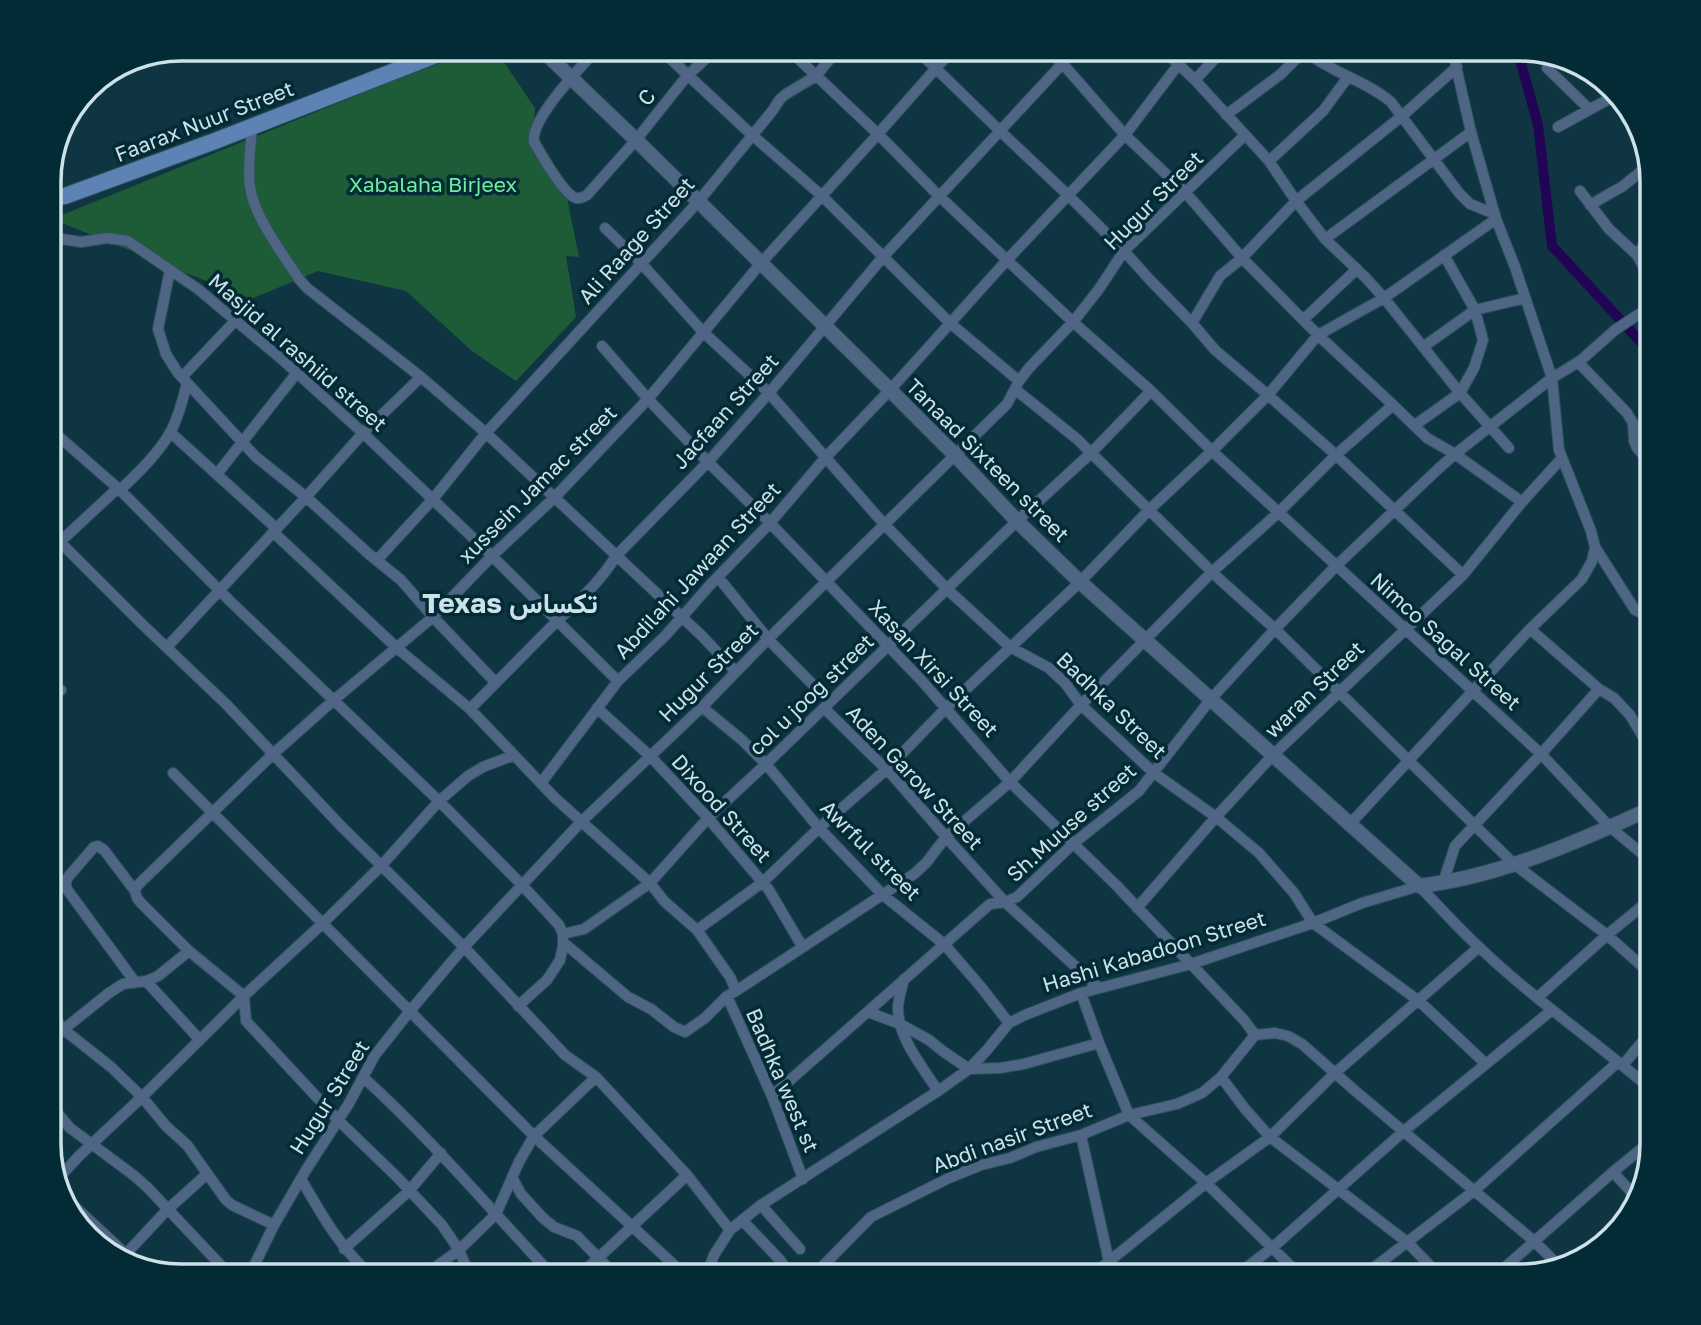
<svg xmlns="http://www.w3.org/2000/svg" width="1701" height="1325" font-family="'Golos Text',Vazirmatn,sans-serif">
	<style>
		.green { fill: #1e5c37 }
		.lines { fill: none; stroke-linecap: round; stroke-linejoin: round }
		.canal { stroke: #220455; stroke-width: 10 }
		.minor-casing { stroke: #2d515c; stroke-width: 12 }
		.tertiary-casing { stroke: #2d515c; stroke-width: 16 }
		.secondary-casing { stroke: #2d515c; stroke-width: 18 }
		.minor { stroke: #4e6584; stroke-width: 10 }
		.tertiary { stroke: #4e6584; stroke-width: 14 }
		.secondary { stroke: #5d82b4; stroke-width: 16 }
		.labels { text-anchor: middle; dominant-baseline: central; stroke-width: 7; stroke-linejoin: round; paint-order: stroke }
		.street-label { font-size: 21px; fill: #cde1e8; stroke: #022b36 }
		.park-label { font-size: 21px; fill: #71ed9e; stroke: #022b36 }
		.district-label { font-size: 28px; font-weight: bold; fill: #cde1e8; stroke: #022b36 }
		.rim { fill: none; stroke: #cde1e8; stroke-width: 3.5 }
	</style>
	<rect width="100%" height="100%" fill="#0e3541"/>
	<path class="green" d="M479,49H495L535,108L533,137L567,198L579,257L566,256L576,317L516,381L472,351L406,291L318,271L251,299L52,219L395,80Z"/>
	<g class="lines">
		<path class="canal" d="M1517,49L1538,125L1552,246L1652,354"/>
		<defs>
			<path id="minor" d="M597,49C581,67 530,119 534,142C541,154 564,195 576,198C581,199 583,197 587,195L636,140L687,76L716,49
				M660,49L752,135L821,195L950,323L1019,381
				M788,49L878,134L939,196L1073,322L1151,391L1212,451L1541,754L1610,827L1652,862
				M916,49L1000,131L1069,196L1124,251L1150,280L1192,323L1215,350L1268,395L1336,455L1463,575
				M1047,49L1062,63L1125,135L1185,192L1242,258L1318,335L1393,405L1427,438L1455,454L1522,502
				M1162,49L1195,80L1269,161L1296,201L1325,239L1365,277L1384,298L1460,393L1509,448
				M1303,49C1329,72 1365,80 1391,102L1459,193L1470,204L1495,214
				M1547,68L1589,109
				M1195,80L1224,49
				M1226,115L1281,74L1304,51
				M252,127C251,146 247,168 250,187C254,217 283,254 299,279L307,288L421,377L486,433L702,636L736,672
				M1558,127L1616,95
				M1269,161L1323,111L1348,77
				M1580,191L1609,229L1637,255L1652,282
				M1590,205L1623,186L1648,166
				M605,228L642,264L703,332L769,393L884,524L947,589L1010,647L1049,668L1065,683L1081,705L1154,773L1216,817L1259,853L1294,893L1313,923L1419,1001L1486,1064
				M49,237L81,242L107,238L128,241L198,289L285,362L363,433L492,556L618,681
				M1325,239L1471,132
				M1637,255L1652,233
				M170,270L158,329L166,354L178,373L256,457L306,497L370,555L401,580L433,617L496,683
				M1303,320L1357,269
				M1192,323L1220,276L1242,258L1296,201L1402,116L1457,67
				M602,346L648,399L708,462L770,523L922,681L1010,782L1116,885L1244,1020L1255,1035
				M1423,347L1475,310L1525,298
				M1578,362L1627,413L1633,423L1634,441L1637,448L1652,465
				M182,377L235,321
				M1016,390L1077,439L1216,576L1275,629L1514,864L1607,935L1652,975
				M1415,425L1460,393L1474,368L1483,340L1475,310L1444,255
				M49,428L120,490L231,602L439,801L522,885L559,925L563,934V946L560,960L547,980L518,1006
				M170,432L277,529
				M217,474L296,374
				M120,490C138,473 159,453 171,431C179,416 183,399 187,383
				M49,531L142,624L226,704L342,827L464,947L565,1055L596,1077L687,1175L730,1230
				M273,532L397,648L470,709L555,798L650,883L664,901L697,930L730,977L736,991L727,996L705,1018L685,1032L674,1027L651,1009L628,997L563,942
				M1595,547L1635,610L1643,614L1652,611
				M49,552L118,488
				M377,560L433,499L486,433L698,202L773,110L780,99L786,94L816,76L838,49
				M718,577L768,639L830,702
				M1530,629L1599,689L1614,698L1630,715L1652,752
				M167,647L306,497L363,433L421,377
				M49,696L61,690
				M702,707L742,740L766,764L819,828L883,895L944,944L981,987L1009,1023
				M597,708L651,757L708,818L769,890L802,946
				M824,708L893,776L946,837L1005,902L1099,988
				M470,709C498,681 526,652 554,624C578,601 598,585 616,556L708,462L769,393L883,257L1076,49
				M173,773L534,1136L686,1276
				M541,783L618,681L666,635L710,585L770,523L826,457L890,390L1007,260L1125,135L1178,65
				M1350,824L1530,629L1582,579L1592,561L1595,547L1591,531L1559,450L1552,378L1515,267L1496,219L1471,132L1452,49
				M1443,883L1455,846L1541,754L1599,689
				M135,891L137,886L143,880L273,754L335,699L433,617L492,556L555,497L648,399L761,263L878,134L953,49
				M1137,908L1216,817L1273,755L1463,575L1522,502L1562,458
				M697,930L763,882L819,828L887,769L947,707L1080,582L1149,510L1212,451L1268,395L1318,335L1384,298L1496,219
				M563,934L584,929L650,883L708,818L766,764L1017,521L1091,453L1151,391
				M904,979C902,988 899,997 898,1006C897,1037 922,1066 938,1091
				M146,981L200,1040
				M135,982L66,888V881L69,876L94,847L98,846L104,850L135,891L137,898L141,903L189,951L244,996L246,1021L338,1120L397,1177L442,1225L459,1250L470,1276
				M736,991L914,874L926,863L946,837L1010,782L1081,705L1212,572L1278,513L1336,455L1393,405
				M1081,993L1099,1043L1129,1115L1206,1183L1301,1276
				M727,996L772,1096L803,1179
				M1537,998L1607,935L1652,898
				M49,1010L63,1029L111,1067L142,1097L166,1126L187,1145L226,1200L232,1205L274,1225
				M868,1012L900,1024L929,1040L944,1052L969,1069L1000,1068L1024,1064L1099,1043
				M49,1041L109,993L123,984L146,981L158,976L189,951
				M1623,1065L1652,1030
				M1221,1077L1246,1110L1270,1137L1407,1242L1440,1276
				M364,1078C431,1139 490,1209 553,1276
				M772,1096L990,904L1005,902L1017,897L1074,843L1139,791L1211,699L1275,629L1336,566L1437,470L1455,454L1552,378L1580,361L1615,330L1633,318L1652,306
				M49,1103L70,1128L132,1174L147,1187L231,1276
				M1081,1135L1109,1262
				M1613,1172L1634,1195
				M512,1177L521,1194L543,1218L554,1227L577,1236L616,1276
				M301,1179C322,1215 340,1248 372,1276
				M57,1180L79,1156L142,1097L244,996L322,924L382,865L439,801L468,776L483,767L514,755
				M60,1193L130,1258
				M761,1205L800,1249
				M742,1220L780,1260L791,1276
				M344,1249L409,1191L441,1153
				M124,1256L167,1210L207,1174
				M254,1266L265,1276
				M249,1276L274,1225L306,1170L348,1105L375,1055L410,1011L464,947L581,822L702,707L768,639L1007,404L1019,381L1029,368L1073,322L1099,289L1124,251L1245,135
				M423,1276L459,1250L496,1214L519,1162L534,1136L596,1077
				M579,1276L687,1175
				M706,1276L714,1255L730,1230L761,1205L938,1091L969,1069L987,1050L1009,1023L1025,1015L1081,993L1191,964L1313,923L1362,903L1419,886C1439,906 1458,928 1479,947C1533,999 1595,1041 1652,1090
				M813,1276L871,1217L949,1178L981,1165L1010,1158L1036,1147L1081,1135L1129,1115L1177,1104L1202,1093L1221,1077L1255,1035L1275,1033L1288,1036L1302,1044L1353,1089L1534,1241L1560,1267
				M1091,1276L1206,1183L1270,1137L1335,1073L1479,947
				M1235,1276L1272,1248L1404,1131L1552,1010
				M1363,1276L1475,1190L1618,1062
				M1495,1276L1613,1172L1652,1140"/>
			<path id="tertiary" d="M541,49L636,140L890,390L955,455L1017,521L1080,582L1419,886C1498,877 1580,841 1652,808"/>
			<path id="secondary" d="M49,199L65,196L215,141L451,49"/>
		</defs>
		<use href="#minor" class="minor-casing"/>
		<use href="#tertiary" class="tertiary-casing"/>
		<use href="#secondary" class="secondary-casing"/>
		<use href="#minor" class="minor"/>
		<use href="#tertiary" class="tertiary"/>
		<use href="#secondary" class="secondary"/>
	</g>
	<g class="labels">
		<g class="street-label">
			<text transform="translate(646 97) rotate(-51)">C</text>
			<text transform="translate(204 121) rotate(-21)">Faarax Nuur Street</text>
			<text transform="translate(1153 200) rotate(-45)">Hugur Street</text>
			<text transform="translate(636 240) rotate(-48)">Ali Raage Street</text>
			<text transform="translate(298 352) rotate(41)">Masjid al rashiid street</text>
			<text transform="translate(725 411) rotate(-48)">Jacfaan Street</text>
			<text transform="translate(988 460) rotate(45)">Tanaad Sixteen street</text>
			<text transform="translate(537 484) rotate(-45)">xussein Jamac street</text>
			<text transform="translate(697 570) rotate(-47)">Abdilahi Jawaan Street</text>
			<text transform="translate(1446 641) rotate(42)">Nimco Sagal Street</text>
			<text transform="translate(934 668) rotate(47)">Xasan Xirsi Street</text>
			<text transform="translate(708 672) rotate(-45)">Hugur Street</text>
			<text transform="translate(1314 689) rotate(-44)">waran Street</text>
			<text transform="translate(811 694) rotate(-44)">col u joog street</text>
			<text transform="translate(1112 705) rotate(44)">Badhka Street</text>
			<text transform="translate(915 777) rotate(47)">Aden Garow Street</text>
			<text transform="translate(722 808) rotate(48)">Dixood Street</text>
			<text transform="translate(1071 822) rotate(-42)">Sh.Muuse street</text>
			<text transform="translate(871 850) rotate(45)">Awrful street</text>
			<text transform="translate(1154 951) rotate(-17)">Hashi Kabadoon Street</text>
			<text transform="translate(783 1080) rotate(67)">Badhka west st</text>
			<text transform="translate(329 1097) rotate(-58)">Hugur Street</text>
			<text transform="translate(1012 1137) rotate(-20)">Abdi nasir Street</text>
		</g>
		<g class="park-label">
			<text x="433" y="184">Xabalaha Birjeex</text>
		</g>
		<g class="district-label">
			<text x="510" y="602">Texas تكساس</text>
		</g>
	</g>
	<path d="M0 0H1701V1325H0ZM181 61H1520A120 120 0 0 1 1640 181V1144A120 120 0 0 1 1520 1264H181A120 120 0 0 1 61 1144V181A120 120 0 0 1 181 61Z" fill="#022b36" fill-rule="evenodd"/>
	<path class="rim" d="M181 61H1520A120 120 0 0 1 1640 181V1144A120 120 0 0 1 1520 1264H181A120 120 0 0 1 61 1144V181A120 120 0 0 1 181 61Z"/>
</svg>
